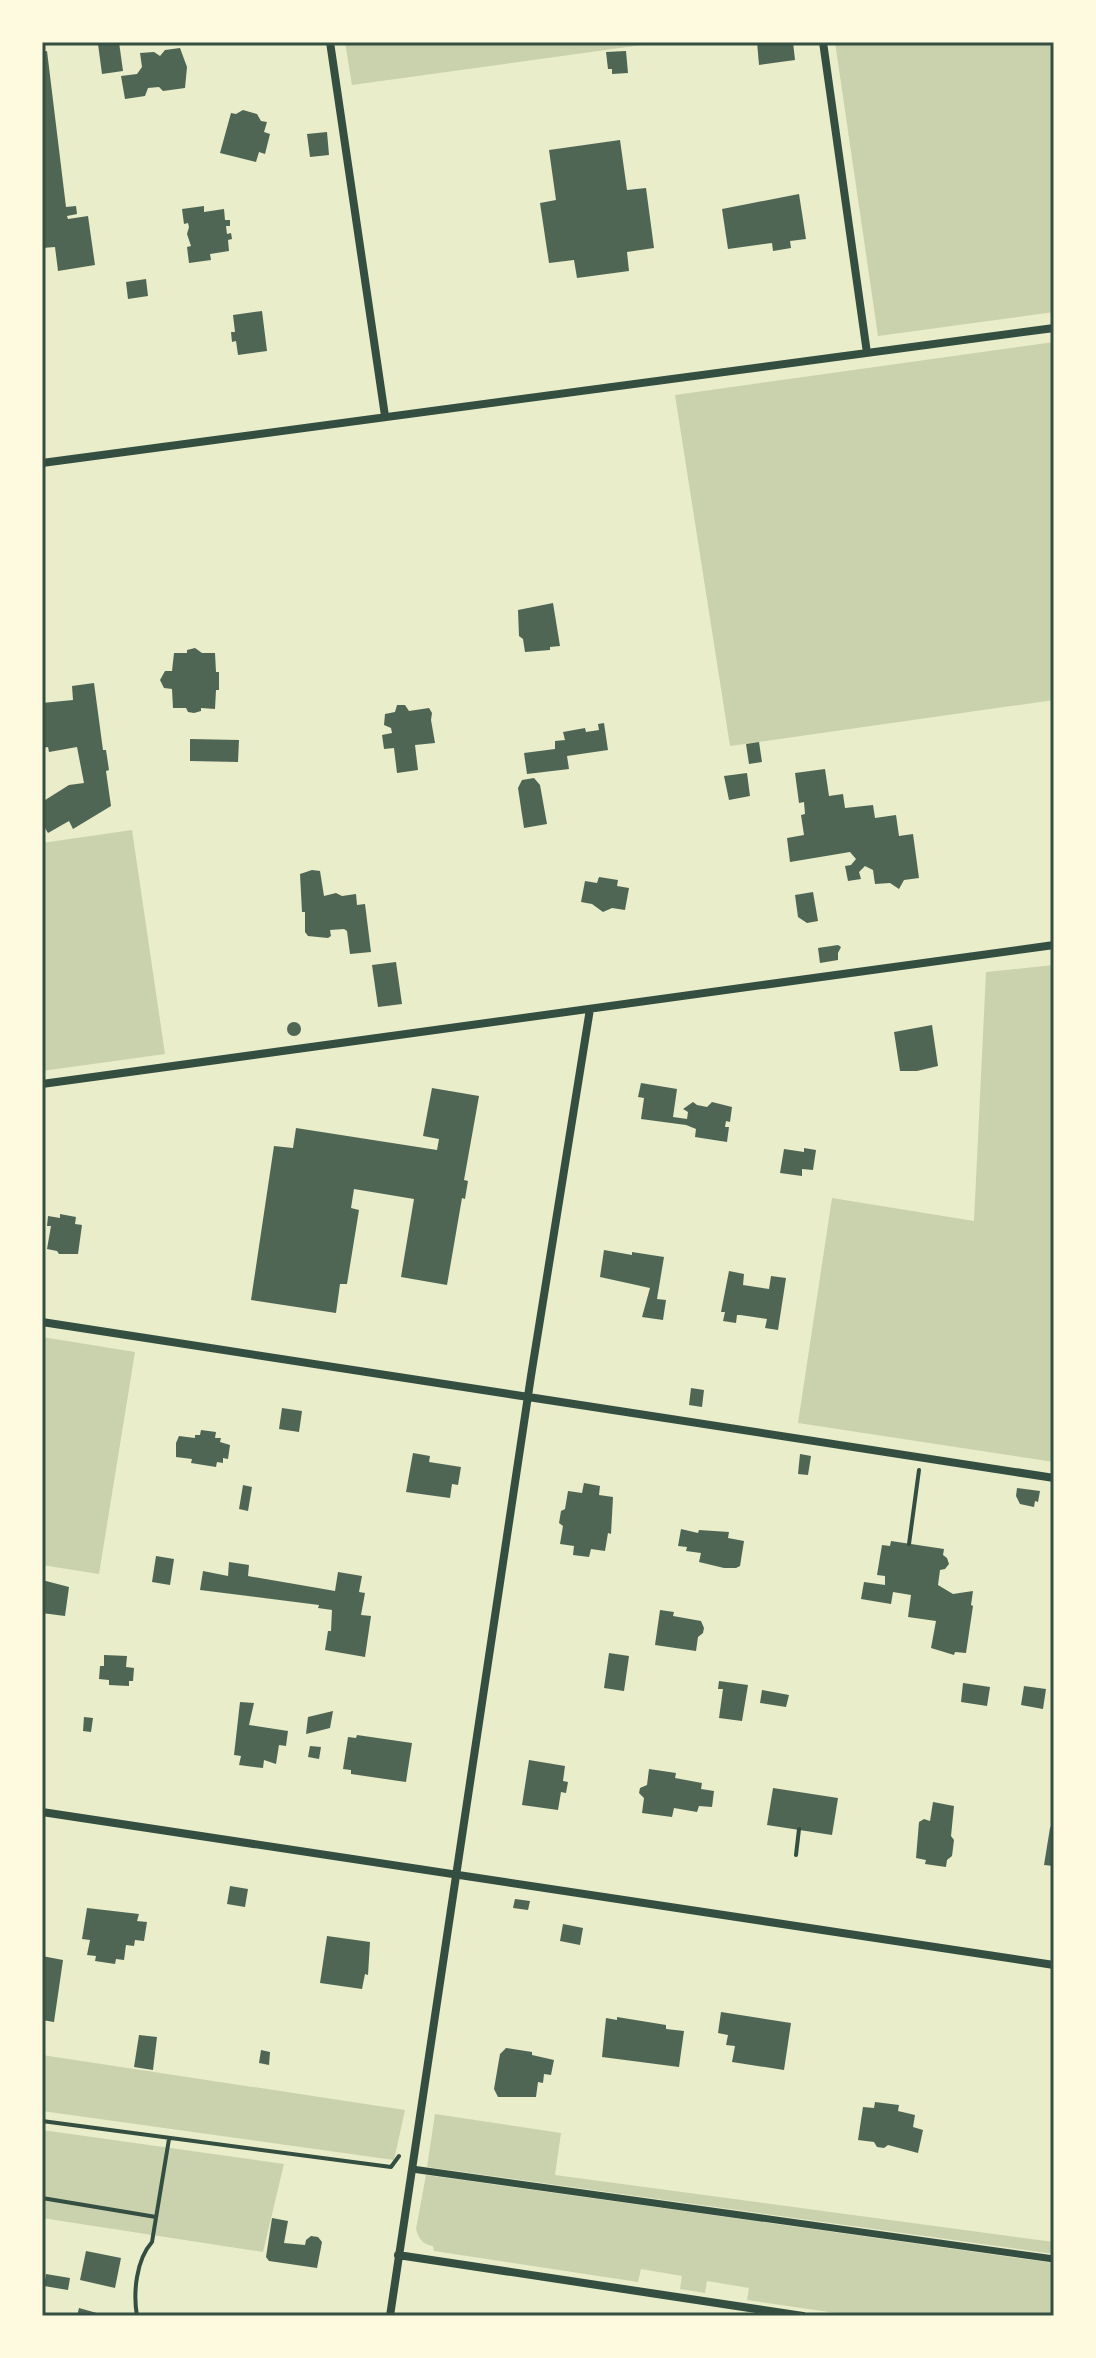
<svg xmlns="http://www.w3.org/2000/svg" width="1096" height="2358" font-family="'Titillium Web',sans-serif">
	<style>
		.green { fill: #cad2ad }
		.building { fill: #4f6655 }
		.lines { fill: none; stroke-linecap: round; stroke-linejoin: round }
		.path { stroke: #344e41; stroke-width: 4 }
		.pedestrian { stroke: #344e41; stroke-width: 7 }
		.minor { stroke: #344e41; stroke-width: 8 }
		.neatline { fill: none; stroke: #344e41; stroke-width: 3 }
	</style>
	<rect width="100%" height="100%" fill="#e9edc9"/>
	<path class="green" d="M345,42H663L352,85Z
		M835,42H1054V312L878,336Z
		M1054,342V700L730,746L675,395Z
		M132,830L165,1054L42,1071V843Z
		M1054,965V1462L798,1423L832,1198L974,1221L986,972Z
		M42,1337L135,1352L99,1574L42,1565Z
		M42,2055L405,2110L394,2160L42,2111Z
		M435,2114L561,2133L555,2175L1054,2242V2254L427,2167Z
		M42,2130L284,2164L263,2252L42,2218Z
		M426,2175L1054,2263V2316H856L747,2300L749,2288L707,2281L705,2293L680,2289L682,2276L641,2269L638,2282L434,2251L433,2246C423,2244 419,2240 416,2229Z"/>
	<path class="building" d="M119,42L123,71L102,74L98,44Z
		M757,42H775V45L793,42L795,60L759,65Z
		M180,48L187,67L185,88L163,91L159,87L148,88L145,96L125,99L121,76L137,74L142,67L140,53L154,52L160,56L165,50Z
		M47,51L66,207L76,206L77,214L67,216L68,219L88,216L95,265L58,271L55,247L42,248V52Z
		M626,51L628,73L612,74V69H608L606,52Z
		M243,110L257,114L261,121L267,122L264,132L270,134L265,154L259,152L256,162L220,153L231,113L236,114Z
		M327,132L329,155L310,157L307,134Z
		M620,140L627,190L646,188L654,248L627,252L629,271L577,278L574,260L549,263L540,203L556,200L549,150Z
		M799,194L806,239L790,241L791,248L773,251L772,243L728,249L722,209Z
		M204,206V212L224,209L225,220H230V226H226L227,234L231,233L232,239L228,240L229,251L210,254L211,260L189,263L187,247L191,246L187,234L189,227L188,223L184,224L182,209Z
		M146,279L148,296L128,299L126,282Z
		M262,311L267,351L238,355L236,341L232,342L231,332H235L233,315Z
		M553,603L560,646L550,647V650L525,652L523,639L519,636L518,610Z
		M195,648L202,653H215L216,672H219V690H216L215,709L201,708V711L194,713L188,712L186,708H173L172,689L164,688L160,680L165,671H172L174,653H187V650Z
		M94,683L103,750H106L109,770L106,771L111,806L73,829L69,821L48,833L45,828L42,830V802L69,785L84,783L77,747L49,752L48,747L42,748V703L73,700L72,686Z
		M397,705H405L409,711L429,708L432,713L431,720L435,743L415,745L418,770L397,773L394,748L384,749L382,735L392,733L391,728L384,725L385,714L395,712Z
		M604,723L608,750L567,756L569,769L527,774L524,753L555,749V741L565,740L563,732L585,728L586,732L599,730L598,724Z
		M190,739L239,740L238,762L190,761Z
		M759,742L762,762L749,764L746,744Z
		M825,769L829,796L843,794L845,808L873,805L875,818L896,815L899,836L913,834L919,878L904,880L899,889L890,883L875,884L873,870L865,866L859,872L861,879L848,881L845,866L851,865L856,859L850,852L790,862L787,838L804,835L801,815L805,814L804,802L799,803L795,773Z
		M747,773L750,796L729,800L724,776Z
		M534,778L540,785L547,824L524,828L518,788L522,780Z
		M312,870L320,871L324,896L336,893L342,896L356,894L357,905L365,904L371,952L350,954L347,931L344,929L330,930L331,936L328,938L308,936L305,932V912H302L300,874Z
		M599,877L618,880L617,886L629,888L625,910L612,908L603,912L592,904L581,902L585,881L597,883Z
		M813,892L818,921L807,923L798,917L795,895Z
		M838,945L841,947L838,953V960L820,963L818,948Z
		M396,962L402,1004L378,1007L372,965Z
		M287 1029a7 7 0 1 1 14 0a7 7 0 1 1-14 0Z
		M932,1025L938,1066L917,1071H900L894,1032Z
		M641,1083L677,1089L673,1117L687,1119L688,1112L683,1109L693,1102L697,1105L707,1107L712,1102L732,1107L730,1122L726,1121L725,1127H729L727,1142L695,1137L696,1129L686,1125L641,1119L644,1098L638,1097Z
		M432,1088L479,1096L464,1180L468,1181L465,1199L462,1198L447,1285L401,1277L414,1199L354,1189L351,1208L359,1210L347,1284H340L336,1313L251,1300L274,1146L293,1148L296,1128L437,1150L439,1139L423,1136Z
		M804,1148L816,1150L813,1170L802,1169V1176L780,1173L784,1149L804,1152Z
		M60,1214L76,1217L75,1224L82,1225L78,1254H59L57,1251L47,1249L51,1226H47L48,1216L60,1218Z
		M604,1250L632,1255V1252L664,1257L657,1299L666,1300L663,1320L642,1317L650,1288L600,1277Z
		M729,1271L744,1274L743,1285L769,1289L771,1276L786,1278L778,1330L765,1328L767,1319L740,1315H737L736,1323L723,1321L725,1312H721Z
		M691,1388L704,1390L702,1407L689,1405Z
		M282,1408L302,1411L299,1432L279,1429Z
		M201,1430L216,1432L215,1438H221L220,1442L230,1445L228,1459L223,1458V1463L217,1462L216,1467L191,1463L192,1459L176,1457V1443L179,1436L195,1438V1435H200Z
		M413,1453L430,1456L429,1462L461,1467L458,1485L452,1484L450,1498L406,1492Z
		M800,1454L811,1456L808,1475L798,1474Z
		M584,1483L600,1486L599,1495L613,1497L611,1534L608,1533L605,1551L591,1549L589,1557L573,1555L574,1546L560,1544L563,1526L559,1523L561,1511L565,1509L568,1491L582,1493Z
		M243,1485L252,1487L248,1511L239,1509Z
		M1017,1488L1040,1491L1038,1502L1035,1501L1034,1507L1020,1504L1016,1496Z
		M681,1529L698,1533L699,1530L729,1532L728,1538L744,1541L740,1566L736,1568H724L699,1562L701,1553L686,1551L687,1547L678,1546Z
		M891,1541L944,1549L943,1555L947,1558L949,1564L945,1569L940,1570L938,1585L953,1594L973,1591L971,1605L973,1606L966,1653L955,1652L954,1655L931,1648L936,1621L908,1617L911,1595L893,1592L891,1604L861,1599L864,1582L885,1585V1576L877,1575L882,1545L890,1546Z
		M156,1556L174,1559L170,1585L152,1582Z
		M229,1562L249,1565L248,1576L335,1591L338,1572L362,1576L359,1592L365,1593L361,1615L371,1616L365,1657L325,1650L328,1631H331L332,1610L318,1608L319,1605L200,1590L203,1571L228,1576Z
		M42,1580L69,1587L65,1616L42,1613Z
		M660,1610L674,1612L673,1616L701,1621L704,1628L703,1633L698,1637L696,1651L655,1645Z
		M609,1653L629,1656L624,1691L604,1688Z
		M104,1655L127,1656L126,1667L134,1668L133,1681H129V1686L109,1685V1680L99,1679L100,1666H104Z
		M719,1681L748,1685L742,1721L719,1718L723,1689H718Z
		M963,1683L990,1687L987,1706L961,1702Z
		M1024,1686L1046,1689L1043,1709L1021,1705Z
		M762,1690L789,1695L786,1707L760,1703Z
		M240,1702L254,1703L249,1725L288,1731L286,1746L279,1745L276,1764L264,1760L263,1768L239,1765L241,1756L234,1755Z
		M333,1711L330,1728L306,1734L308,1717Z
		M84,1717L93,1718L91,1732L83,1731Z
		M357,1735L412,1743L406,1782L351,1774V1770L343,1769L348,1737L356,1738Z
		M310,1746L321,1747L319,1759L308,1757Z
		M529,1760L565,1766L563,1781L568,1782L566,1793L561,1792L558,1810L522,1805Z
		M649,1769L676,1773L675,1778L702,1783L701,1789L714,1791L712,1807L699,1806L697,1812L674,1808L672,1817L642,1813L644,1798L639,1793L640,1788L647,1785Z
		M773,1788L838,1798L832,1835L767,1825Z
		M933,1802L954,1806L951,1836L954,1840L952,1856L947,1860L946,1867L925,1864L926,1860L916,1858L919,1822L924,1819L930,1821Z
		M1054,1821V1866L1044,1865L1050,1828Z
		M230,1886L248,1889L245,1907L227,1904Z
		M515,1899L530,1901L528,1910L513,1908Z
		M87,1908L139,1914L137,1921L147,1922L144,1941L135,1940L134,1946L126,1945L124,1960L116,1959L115,1964L95,1961L96,1956L87,1955L90,1940L82,1939Z
		M563,1924L583,1928L580,1945L560,1941Z
		M327,1936L370,1942L368,1975L365,1974L362,1989L320,1983Z
		M42,1956L63,1960L54,2022L42,2020Z
		M721,2012L791,2023L784,2070L732,2062L735,2046L726,2045L728,2035L718,2033Z
		M617,2017L666,2025V2029L684,2031L679,2067L602,2057L606,2018L617,2020Z
		M139,2035L157,2037L153,2070L134,2067Z
		M506,2048L532,2052V2055L554,2060L551,2075L544,2074L543,2083L538,2082L536,2097H498L494,2089L500,2054Z
		M261,2050L270,2052L269,2065L259,2063Z
		M875,2102L899,2105L898,2111L915,2115L913,2127L923,2130L918,2153L888,2145L884,2148L877,2147L874,2142L858,2140L863,2107L874,2108Z
		M272,2218L288,2221L284,2243L305,2245L306,2240L311,2236L318,2237L322,2242L317,2268L269,2261L266,2257Z
		M86,2251L121,2258L115,2288L80,2280Z
		M46,2274L70,2278L68,2290L44,2286Z
		M79,2308L104,2315V2316H77Z"/>
	<g class="lines">
		<path class="path" d="M909,1544L919,1470
			M796,1855L799,1829
			M42,2121L391,2167L399,2156
			M42,2198L156,2217
			M137,2316C133,2293 136,2260 152,2242L169,2139"/>
		<path class="pedestrian" d="M412,2169L1054,2259"/>
		<path class="minor" d="M330,42L385,416
			M823,42L867,353
			M42,463L1054,328
			M42,1084L1054,945
			M42,1322L1054,1478
			M42,1812L1054,1965
			M398,2255L803,2316
			M390,2316L531,1376L590,1009"/>
	</g>
	<rect width="1096" height="2358" fill="none" stroke="#fefae0" stroke-width="88"/>
	<rect x="44" y="44" width="1008" height="2270" class="neatline"/>
</svg>
